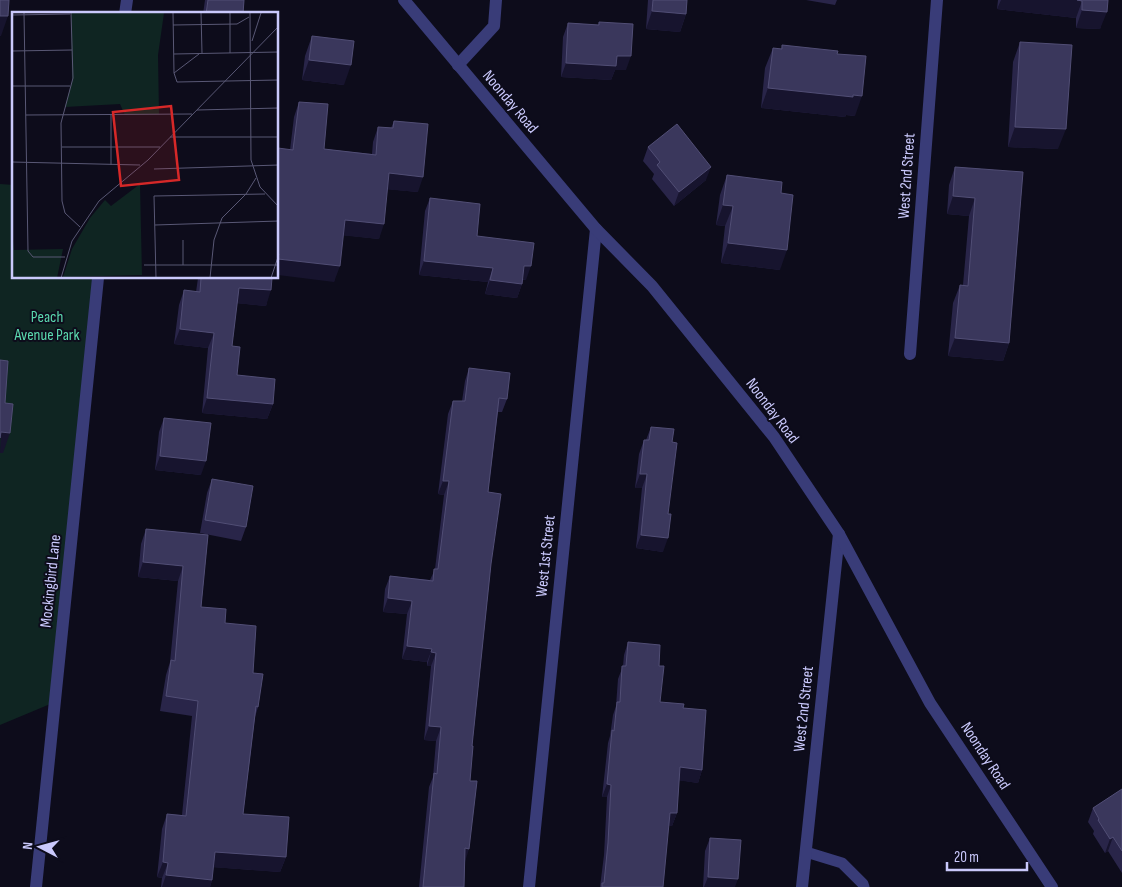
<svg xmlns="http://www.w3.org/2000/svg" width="1122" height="887" font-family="'Sofia Sans Condensed',sans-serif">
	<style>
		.green { fill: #0f2522 }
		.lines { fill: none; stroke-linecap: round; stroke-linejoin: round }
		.service { stroke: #393c78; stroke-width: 11 }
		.minor { stroke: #393c78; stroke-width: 12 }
		.tertiary { stroke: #393c78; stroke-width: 12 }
		.wall { fill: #292549 }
		.shaded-wall { fill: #17142e }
		.building { fill: #3a375c; stroke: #514e75 }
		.labels { text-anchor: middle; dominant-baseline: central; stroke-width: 4; stroke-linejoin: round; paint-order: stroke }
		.street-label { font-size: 16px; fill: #cac9fc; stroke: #0d0c1b }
		.park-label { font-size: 16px; fill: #5ad7ae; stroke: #0d0c1b }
		.inset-road { fill: none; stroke: #595875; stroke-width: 1 }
		.view { fill: #d62828; fill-opacity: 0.15; stroke: #d62828; stroke-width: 2.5 }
		.inset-edge { fill: none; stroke: #cac9fc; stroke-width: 2.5 }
	</style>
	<rect width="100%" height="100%" fill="#0d0c1b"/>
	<path class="green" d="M0,184L14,185V278H98L55,702L0,725Z"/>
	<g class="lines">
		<path class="service" d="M806,852L842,863L863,884L864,887"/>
		<path class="minor" d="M125,14L127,0
			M458,65L494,26L496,0
			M910,354L937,0
			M36,887L98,278
			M529,887L596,229
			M802,887L839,534"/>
		<path class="tertiary" d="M404,0L596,229L652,286L774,437L839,534L930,703L1052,887"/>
	</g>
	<path class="wall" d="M205,0H244L243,14H203Z
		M648,0H687L686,14L680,32L646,29Z
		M806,0H837L835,5Z
		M998,0H1108L1100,29L1076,28V18L997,9Z
		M599,22L626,70H615L611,80L561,77L563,37L568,23L598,25Z
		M312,36L344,85L302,80L305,56Z
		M1020,42L1058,149L1008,147L1013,62Z
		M782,45L837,54L855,116L846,115L845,117L761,108L765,68L773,48L781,49Z
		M299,102L324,149L372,154L373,142L378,127L391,128L394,121L418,192L387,189L379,239L343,235L334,282L290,150L294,117Z
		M648,147L706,180L674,206L652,179L654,174L643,161Z
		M955,167L1023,172L1009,343L1003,361L948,356L953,303L960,285H963L969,216L947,214L949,185Z
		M727,175L781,193L780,270L721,263L725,226L716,225L720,195Z
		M430,198L477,236L526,280H523L522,284L517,298L485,294L488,282L419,275L425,211Z
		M198,278H272L266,306L237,303L232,346L237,375L273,404L267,419L202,413L208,348L174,344L179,305L184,290L196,292Z
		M469,368L507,399L502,412H498L488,492L491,564L472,746L465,861L464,887H419L429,787L433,777L436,741L424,740L431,666H427V662L402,659L407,614L383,612L385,589L390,576L430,580L435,569L444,495L438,494L448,414L453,401H462L465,381Z
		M164,418L201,475L155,470L159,432Z
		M651,427L672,442L663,552L636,548L642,488H635L639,454L644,440H646Z
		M212,479L246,527L241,541L200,533L207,493Z
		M146,529L208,535L201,607L225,623L253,673L258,707L255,717L243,814L286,857L280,872L213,867L212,880L210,887H161L162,878L157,877L162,829L167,814L182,815L192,716L160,711L166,675L170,662L178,581L138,577L141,544Z
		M628,642L659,666L660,702L683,708L702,770L698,783L679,780L677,813L672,826L668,825L663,887H600L604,855L607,797H602L608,743L610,736L613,715L616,706L618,679L623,666L624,655Z
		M1122,789V873L1108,851L1105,853L1093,834L1094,831L1088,822L1093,808Z
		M710,838L735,887H703L705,851Z"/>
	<path class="shaded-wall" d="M1001,0H1077L1082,1L1076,18L997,9Z
		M1082,10L1107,12L1100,29L1076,28Z
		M652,11L686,14L680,32L646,29Z
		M0,16H8L1,36H0Z
		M617,56H631L626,70H615L611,80L561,77L566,63Z
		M309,60L351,65L344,85L302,80Z
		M768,88L853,95L862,96L855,116L846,115L845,117L761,108Z
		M1015,127L1066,129L1058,149L1008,147Z
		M711,167L706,180L674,206L679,192Z
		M389,173L423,177L418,192L383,189Z
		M953,196L975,198L969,216L947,214Z
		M723,205L733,206L725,226L716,225Z
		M345,220L384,224L379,239L339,235Z
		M728,243L787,250L780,270L721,263Z
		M278,259L340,266L334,282L278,275Z
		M424,261L493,268L488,282L419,275Z
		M524,266H531L526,280L519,279Z
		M490,280L522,284L517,298L485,294Z
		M239,288L271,290L266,306L234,303Z
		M180,329L214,333L208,348L174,344Z
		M955,338L1009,343L1003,361L948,356Z
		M207,398L273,404L267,419L202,413Z
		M1,432L10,433L3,453H0Z
		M160,456L206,461L201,475L155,470Z
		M640,474H647L642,488H635Z
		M443,481H449L444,495L438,494Z
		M641,535L668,538L663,552L636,548Z
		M143,562L183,566L178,581L138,577Z
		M388,598L412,601L407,614L383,612Z
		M407,646L432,649L427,662L402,659Z
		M431,652L436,653L431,666H427Z
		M429,726L441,727L436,741L424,740Z
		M680,767L702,770L698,783L676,780Z
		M607,784L611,785L607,797H602Z
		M670,813H677L672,826L665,825Z
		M1113,837L1108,851L1105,853L1110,839Z
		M465,848L469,849L465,862Z
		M215,852L286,857L280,872L210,867Z
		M163,862L168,863L162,878L157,877Z
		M166,875L212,880L210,887H162Z
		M708,877L738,879L735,887H704Z"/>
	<path class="building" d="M0,0H9L8,16H0Z
		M208,0H244L243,14H206Z
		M653,0H687L686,14L652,11Z
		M1077,0H1108L1107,12L1082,10V1Z
		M599,22L633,24L631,56H617L616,66L566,63L568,23L599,25Z
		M312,36L354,41L351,65L309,60Z
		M1020,42L1072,45L1066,129L1015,127Z
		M782,45L838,51L837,54L866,56L862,96L853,95V97L768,88L773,48L782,49Z
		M299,102L328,104L324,149L376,155L378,127L393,128L394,121L428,124L423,177L389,173L384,224L345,220L340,266L278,259V148L293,150Z
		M677,124L711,167L679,192L657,165L660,162L648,147Z
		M955,167L1023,172L1009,343L955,338L960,285L968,286L975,198L953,196Z
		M727,175L782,182L781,193L793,195L787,250L728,243L733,206L723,205Z
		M430,198L480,204L477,236L534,243L531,266H524L522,284L490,280L493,268L424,261Z
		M201,278H272L271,290L239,288L232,346L240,347L237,375L275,379L273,404L207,398L214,333L180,329L184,290L200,292Z
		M0,360L8,361L5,403L13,404L10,433L1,432L0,438Z
		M469,368L510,373L507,399L499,398L488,492L501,494L491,564L472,746H473L470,781H477L469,849L465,848L464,887H423L434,773L437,774L441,727L429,726L436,653L431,652L432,649L407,646L412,601L388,598L390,576L433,581L434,569H438L449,481H443L453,401H465Z
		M164,418L211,423L206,461L160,456Z
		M651,427L674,429L672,442L677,443L668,514H671L668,538L641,535L647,474H640L644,440H649Z
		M212,479L253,486L246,527L205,520Z
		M146,529L208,535L201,607L226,609L225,623L256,626L253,673L263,674L258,707L256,706L243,814L289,817L286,857L215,852L212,880L166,875L168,863L163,862L167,814L186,816L198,701L166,696L171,660L175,661L183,566L143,562Z
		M628,642L660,645L659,666H664L660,702L684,704L683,708L706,710L702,770L680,767L677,813H670L663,887H602V883H604L608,843L611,785L607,784L612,730L614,731L617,702H620L622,666H626Z
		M1122,789V851L1113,837L1110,839L1098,820L1099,819L1093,808Z
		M710,838L741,840L738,879L708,877Z"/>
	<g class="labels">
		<g class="street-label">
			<text transform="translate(510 102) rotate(50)">Noonday Road</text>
			<text transform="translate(907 176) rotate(-86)">West 2nd Street</text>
			<text transform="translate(772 411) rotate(53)">Noonday Road</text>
			<text transform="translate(546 556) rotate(-84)">West 1st Street</text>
			<text transform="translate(51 581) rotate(-84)">Mockingbird Lane</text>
			<text transform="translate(804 709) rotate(-84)">West 2nd Street</text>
			<text transform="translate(985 756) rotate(57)">Noonday Road</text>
		</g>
		<g class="park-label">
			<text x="47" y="317">Peach<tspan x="47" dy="18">Avenue Park</tspan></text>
		</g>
	</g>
	<g transform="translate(12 12)">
		<rect width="266" height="266" fill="#0d0c1b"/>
		<path d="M59,1H152L146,43L147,102L113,103L108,92L53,95L60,69ZM128,172L130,263L51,265L60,237L78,206L93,188L99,194ZM0,220L2,238L51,237L45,266H1Z" fill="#0f2522"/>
		<path class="inset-road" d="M12,1L16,239L21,245H53M59,1L61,66L49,111L50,189L53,201L68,215M161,1L162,61L165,70L267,68M189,1L190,41M218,1V41M238,1L239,148L248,175L267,195M0,3L58,2M161,13L225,12L237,5M240,29L249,1M0,39L60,38M162,42L267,40M162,61L187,42M0,74H58M185,98L267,96M14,103L180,102M99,103V153M158,125H267M50,135H148M0,150L128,153M142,157L267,153M143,213L267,209M171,228V253M132,253H267M49,266L60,229L87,189L136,148L267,14M144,266L142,184L253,182M198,266L202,228L210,206L234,182L244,166M259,266L267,242"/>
		<path class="view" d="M159,94L167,168L109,174L101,100Z"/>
		<rect width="266" height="266" class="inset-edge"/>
	</g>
	<g transform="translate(40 847) rotate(276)" stroke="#0d0c1b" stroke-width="4" paint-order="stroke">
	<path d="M0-4L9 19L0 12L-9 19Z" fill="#cac9fc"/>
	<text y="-8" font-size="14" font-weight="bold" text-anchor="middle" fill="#cac9fc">N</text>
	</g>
	<path d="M947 862v8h80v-8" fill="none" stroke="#cac9fc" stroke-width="2.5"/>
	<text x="954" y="862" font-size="15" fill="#cac9fc" stroke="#0d0c1b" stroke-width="4" paint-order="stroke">20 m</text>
</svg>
